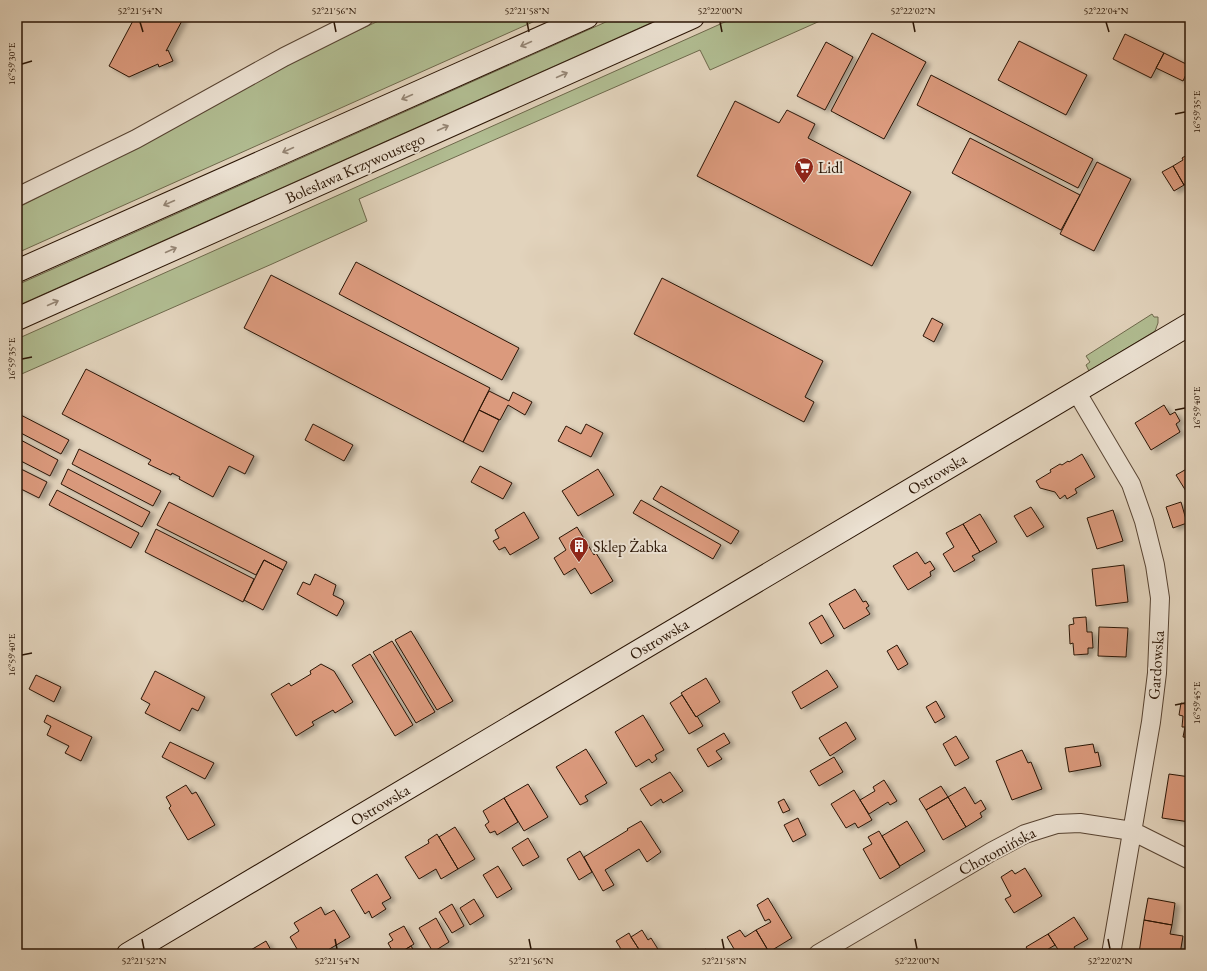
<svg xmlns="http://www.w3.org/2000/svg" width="1207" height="971" font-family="'EB Garamond',serif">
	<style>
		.green { fill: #b1bd92; stroke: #6e694c }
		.building { fill: #db9a7d; stroke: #2a1505; filter: url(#shadow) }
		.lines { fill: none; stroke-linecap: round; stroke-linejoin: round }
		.street-casing { stroke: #584433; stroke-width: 20 }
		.secondary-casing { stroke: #2a1505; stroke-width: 24 }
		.street { stroke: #ece2d3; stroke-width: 18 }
		.secondary { stroke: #ece2d3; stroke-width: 22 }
		.oneway { stroke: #958676 }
		.ticks { fill: none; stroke: #2a1505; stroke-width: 1.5 }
		.labels { text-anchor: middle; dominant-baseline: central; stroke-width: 4; stroke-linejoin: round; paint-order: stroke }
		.poi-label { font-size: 16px; fill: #2a1505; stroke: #ece2d3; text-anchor: start }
		.street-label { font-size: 16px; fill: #2a1505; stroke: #ece2d3 }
		.neatline { fill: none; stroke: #2a1505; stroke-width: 1.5 }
		.ticks-label { font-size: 10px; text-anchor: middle; fill: #2a1505 }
	</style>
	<defs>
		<filter id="shadow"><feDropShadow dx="4.5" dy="2.5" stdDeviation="2" flood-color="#0004"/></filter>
	</defs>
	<rect width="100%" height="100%" fill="#e2d3bc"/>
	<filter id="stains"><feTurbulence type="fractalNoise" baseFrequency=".005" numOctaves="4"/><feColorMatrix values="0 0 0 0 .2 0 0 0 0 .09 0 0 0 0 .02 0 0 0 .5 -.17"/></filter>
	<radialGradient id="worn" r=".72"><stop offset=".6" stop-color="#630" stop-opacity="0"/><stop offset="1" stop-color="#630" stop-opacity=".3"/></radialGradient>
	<path class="green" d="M387,17H544L17,253V208L160,136L281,68L327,45Z
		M617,17H664L17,306V285Z
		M736,17H829L710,70L700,50L359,199L367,221L272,264L17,376V339Z
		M1152,314L1154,317H1158V323L1155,331L1089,371L1086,365L1090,362L1086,356Z"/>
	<path class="building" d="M135,17H184L166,51L168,50L173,61L159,67L158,64L129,77L109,66Z
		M872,33L926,62L884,139L831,111Z
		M1125,34L1164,53L1151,78L1113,59Z
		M1019,41L1087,75L1066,115L998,80Z
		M826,42L853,57L825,110L797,96Z
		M1164,53L1190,66L1183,81L1156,68Z
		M931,75L1093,159L1078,188L917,105Z
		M735,101L779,123L787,110L815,124L808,138L911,192L872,266L697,176Z
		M970,138L1080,195L1061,230L952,173Z
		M1190,153V182L1184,185L1173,166L1183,160L1182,158Z
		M1097,162L1131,179L1094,251L1060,234Z
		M1173,166L1184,185L1174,191L1162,172Z
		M356,262L519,348L502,380L339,294Z
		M271,275L490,388L463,442L244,328Z
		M662,278L823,361L805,397L814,402L804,422L634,334Z
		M932,318L943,324L934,342L923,336Z
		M86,369L254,456L245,474L229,466L213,497L179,479L180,477L172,473L171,475L148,464L151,460L62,414Z
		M489,391L509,401L513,392L532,402L525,415L508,405L500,420L479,410Z
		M1164,405L1170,415L1175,412L1180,421L1176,424L1180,432L1151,450L1135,423Z
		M479,410L499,420L483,452L463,442Z
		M17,413L69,440L61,454L17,431Z
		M313,424L353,445L344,461L305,440Z
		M586,424L603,433L591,457L558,441L566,426L581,434Z
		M17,438L58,460L50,476L17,459Z
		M79,449L161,491L153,506L72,464Z
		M1082,454L1095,477L1075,489L1077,493L1067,499L1065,495L1060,499L1055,492L1040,488L1036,481L1051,472L1050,470L1060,464L1062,465L1068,461L1069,462Z
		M480,466L512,483L503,499L471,482Z
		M17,467L47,482L39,498L17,487Z
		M1190,467V495L1189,496L1176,475Z
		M68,469L150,512L142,527L61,484Z
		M598,469L614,495L578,516L562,491Z
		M661,486L739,531L731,544L653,499Z
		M57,490L139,533L131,548L49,505Z
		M641,500L721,545L713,559L633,513Z
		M169,502L287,562L283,570L264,560L256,575L157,525Z
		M1181,502L1187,523L1173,528L1166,507Z
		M1031,507L1044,527L1027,537L1014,516Z
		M1113,510L1123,541L1097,549L1087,518Z
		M524,512L539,538L510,555L505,547L499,550L493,541L499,538L495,530Z
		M980,514L997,542L980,552L963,524Z
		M963,524L980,552L972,556L975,560L954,572L943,554L954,547L946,533Z
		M577,527L594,555L596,553L613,581L591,594L575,568L564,575L554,558L566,550L559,538Z
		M156,529L254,579L243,602L145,552Z
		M917,552L925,564L930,561L935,569L930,572L931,576L908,590L893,566Z
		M264,560L283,570L263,610L244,600Z
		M1124,565L1128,602L1096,606L1092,569Z
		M315,574L336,585L333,595L343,600L344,603L337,616L297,594L303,582L310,585Z
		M855,589L863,602L866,601L869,606L866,608L870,614L844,629L829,604Z
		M822,615L834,636L821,644L809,623Z
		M1086,617L1087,632H1092L1093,648H1088V654L1074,655L1073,643L1070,644L1069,625L1074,624L1073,618Z
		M1099,627L1128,628L1126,657L1098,656Z
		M411,631L453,701L437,710L395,640Z
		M392,641L435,712L416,723L373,652Z
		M897,645L908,664L898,670L887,651Z
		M370,654L413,725L395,736L352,665Z
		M321,664L334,671L353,702L335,713L333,710L312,722L314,725L296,736L271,694L289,683L291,686L311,674L310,671Z
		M827,670L838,687L801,709L792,692Z
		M155,671L205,697L198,711L192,708L180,731L145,713L150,704L141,699Z
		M36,675L61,687L54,702L29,689Z
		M706,678L720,702L696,717L681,693Z
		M1187,693H1190V738L1183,737L1185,727H1182L1183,716L1179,715L1181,703L1185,704Z
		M682,695L696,717L697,716L703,726L689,734L670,703Z
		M936,701L945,717L935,723L926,707Z
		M47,715L92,737L81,761L65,753L69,746L47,735L51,726L44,722Z
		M643,715L664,750L655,755L657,759L652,763L649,759L636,767L615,732Z
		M846,722L856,739L830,756L819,738Z
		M724,733L730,743L716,751L722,759L708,767L697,749Z
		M956,736L969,758L955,766L943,744Z
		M170,742L214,763L205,779L162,757Z
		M1093,744L1095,753L1098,752L1101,766L1069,772L1065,748Z
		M586,749L607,783L585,796L588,801L580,805L556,767Z
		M1022,750L1028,763L1031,762L1042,789L1012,800L996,761Z
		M834,757L843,772L819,786L810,771Z
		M670,772L683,791L663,803L661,799L651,806L640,789Z
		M1169,774L1190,777V822L1162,818Z
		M884,780L897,801L890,805L888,802L869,814L860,800L875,791L873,787Z
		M528,784L548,817L524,831L504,798Z
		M186,785L192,794L196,792L215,825L188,840L169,808L171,806L166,797Z
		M941,786L948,797L926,810L919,799Z
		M965,787L975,804L981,800L986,809L980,813L982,817L966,827L948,797Z
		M854,790L872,820L858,828L855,823L846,828L831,804Z
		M948,797L966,827L943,840L926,810Z
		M504,798L518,822L497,835L495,831L490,833L485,825L489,822L483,811Z
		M784,799L790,810L783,813L778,802Z
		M798,818L806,835L793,842L784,825Z
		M641,821L661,852L647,862L639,849L605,870L614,885L603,891L584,857L628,830L627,829Z
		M907,821L925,851L900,866L882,836Z
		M455,827L475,859L458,869L439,837Z
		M879,831L900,867L880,879L863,849L872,844L868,837Z
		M437,834L458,869L441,879L436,869L419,879L405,857L429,843L428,840Z
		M528,838L539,857L523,866L512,848Z
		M580,851L592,872L579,880L567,859Z
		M498,866L512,889L497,898L483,875Z
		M1025,868L1042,896L1014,913L1005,899L1011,896L1001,877L1012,870L1015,874Z
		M377,874L391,898L382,903L386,909L372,918L369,911L365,914L351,890Z
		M768,898L792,938L769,952L756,930L771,922L769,919L765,921L757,905Z
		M1148,898L1175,903L1172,925L1144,920Z
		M474,899L484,916L470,925L460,908Z
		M452,904L464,926L452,933L439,912Z
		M321,907L325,915L334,910L350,937L321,954H300L290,937L299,931L294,923Z
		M1074,917L1088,939L1074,947L1078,954H1061L1048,934Z
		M436,918L449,942L433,952L419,928Z
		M1144,920L1172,925L1170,934L1183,936L1180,954L1139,953Z
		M404,926L414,944L398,954H394L388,943L393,940L389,934Z
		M642,930L648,940L651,938L661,954H642L631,937Z
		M740,930L745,937L756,930L769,952L766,954H737L727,937Z
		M629,933L631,937L642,954H624L616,941Z
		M1048,934L1055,945L1040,954H1031L1026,947Z
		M266,941L273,954H244Z
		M411,946L416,954H398Z
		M706,949L709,954H698Z"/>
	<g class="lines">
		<defs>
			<path id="street" d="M17,197L136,139L284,57L364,17
				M1076,391L1131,484L1144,521L1155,565L1160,598L1157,673L1151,722L1111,954
				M818,954L991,852L1025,834L1057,824L1080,823L1132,831L1190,860"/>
			<path id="secondary" d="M17,271L587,17
				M17,319L693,17
				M128,954L1190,324"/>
		</defs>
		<use href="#street" class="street-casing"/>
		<use href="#secondary" class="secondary-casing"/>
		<use href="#street" class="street"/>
		<use href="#secondary" class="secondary"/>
	</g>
	<defs><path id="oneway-shaft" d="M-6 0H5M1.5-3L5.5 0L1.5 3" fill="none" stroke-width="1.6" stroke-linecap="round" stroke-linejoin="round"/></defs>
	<g class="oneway">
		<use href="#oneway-shaft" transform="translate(526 44) rotate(156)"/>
		<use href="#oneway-shaft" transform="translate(562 75) rotate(-24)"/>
		<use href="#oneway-shaft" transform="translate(407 97) rotate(156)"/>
		<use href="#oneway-shaft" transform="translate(443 128) rotate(-24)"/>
		<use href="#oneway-shaft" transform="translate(288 150) rotate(156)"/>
		<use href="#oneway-shaft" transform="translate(169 203) rotate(156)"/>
		<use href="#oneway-shaft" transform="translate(171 250) rotate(-24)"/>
		<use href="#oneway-shaft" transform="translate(53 303) rotate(-24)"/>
	</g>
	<path class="ticks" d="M140,22L143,32M334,22L336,32M527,22L529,32M720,22L722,32M913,22L915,32M1106,22L1109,32M22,64L32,61M1175,114L1185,112M22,359L32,357M1175,410L1185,408M22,655L32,653M1175,705L1185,703M142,939L144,949M335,939L337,949M529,939L531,949M722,939L724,949M915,939L917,949M1108,939L1110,949"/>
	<defs>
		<symbol id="supermarket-pin" viewBox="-11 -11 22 30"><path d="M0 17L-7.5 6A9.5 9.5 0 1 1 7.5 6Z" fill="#8f2418" stroke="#ece2d3"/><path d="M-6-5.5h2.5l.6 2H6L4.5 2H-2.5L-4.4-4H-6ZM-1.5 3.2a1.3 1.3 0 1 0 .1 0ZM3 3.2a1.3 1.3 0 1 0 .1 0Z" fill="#fff"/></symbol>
		<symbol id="building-pin" viewBox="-11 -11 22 30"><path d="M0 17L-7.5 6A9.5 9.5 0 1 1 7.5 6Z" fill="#8f2418" stroke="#ece2d3"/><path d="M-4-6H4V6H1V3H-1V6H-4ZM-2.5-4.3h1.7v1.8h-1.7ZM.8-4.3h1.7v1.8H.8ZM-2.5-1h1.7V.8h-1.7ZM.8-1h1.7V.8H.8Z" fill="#fff"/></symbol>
	</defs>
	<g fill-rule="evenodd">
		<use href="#supermarket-pin" x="793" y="156" width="22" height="30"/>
		<use href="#building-pin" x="568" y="535" width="22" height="30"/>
	</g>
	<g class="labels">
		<g class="poi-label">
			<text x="818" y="167">Lidl</text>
			<text x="593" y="546">Sklep Żabka</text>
		</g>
		<g class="street-label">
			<text transform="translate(355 168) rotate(-24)">Bolesława Krzywoustego</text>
			<text transform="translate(937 474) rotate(-31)">Ostrowska</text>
			<text transform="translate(659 639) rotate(-31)">Ostrowska</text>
			<text transform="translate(1156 665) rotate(-86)">Gardowska</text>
			<text transform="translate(380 805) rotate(-31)">Ostrowska</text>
			<text transform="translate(997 851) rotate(-28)">Chotomińska</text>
		</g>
	</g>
	<rect width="1207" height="971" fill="none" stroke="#e2d3bc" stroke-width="44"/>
	<rect x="22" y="22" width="1163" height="927" class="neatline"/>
	<g class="ticks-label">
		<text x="140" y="14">52°21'54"N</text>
		<text x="334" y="14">52°21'56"N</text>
		<text x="527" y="14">52°21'58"N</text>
		<text x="720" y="14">52°22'00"N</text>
		<text x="913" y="14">52°22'02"N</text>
		<text x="1106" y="14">52°22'04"N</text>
		<text transform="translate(11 64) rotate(-90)" y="4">16°59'30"E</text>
		<text transform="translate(1196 112) rotate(-90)" y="4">16°59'35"E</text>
		<text transform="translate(11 359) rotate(-90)" y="4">16°59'35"E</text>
		<text transform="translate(1196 408) rotate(-90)" y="4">16°59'40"E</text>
		<text transform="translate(11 655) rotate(-90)" y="4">16°59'40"E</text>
		<text transform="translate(1196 703) rotate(-90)" y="4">16°59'45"E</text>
		<text x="144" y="964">52°21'52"N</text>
		<text x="337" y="964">52°21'54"N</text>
		<text x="531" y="964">52°21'56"N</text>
		<text x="724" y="964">52°21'58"N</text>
		<text x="917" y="964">52°22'00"N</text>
		<text x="1110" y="964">52°22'02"N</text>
	</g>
	<rect width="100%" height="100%" filter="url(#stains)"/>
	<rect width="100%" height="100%" fill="url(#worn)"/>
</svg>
